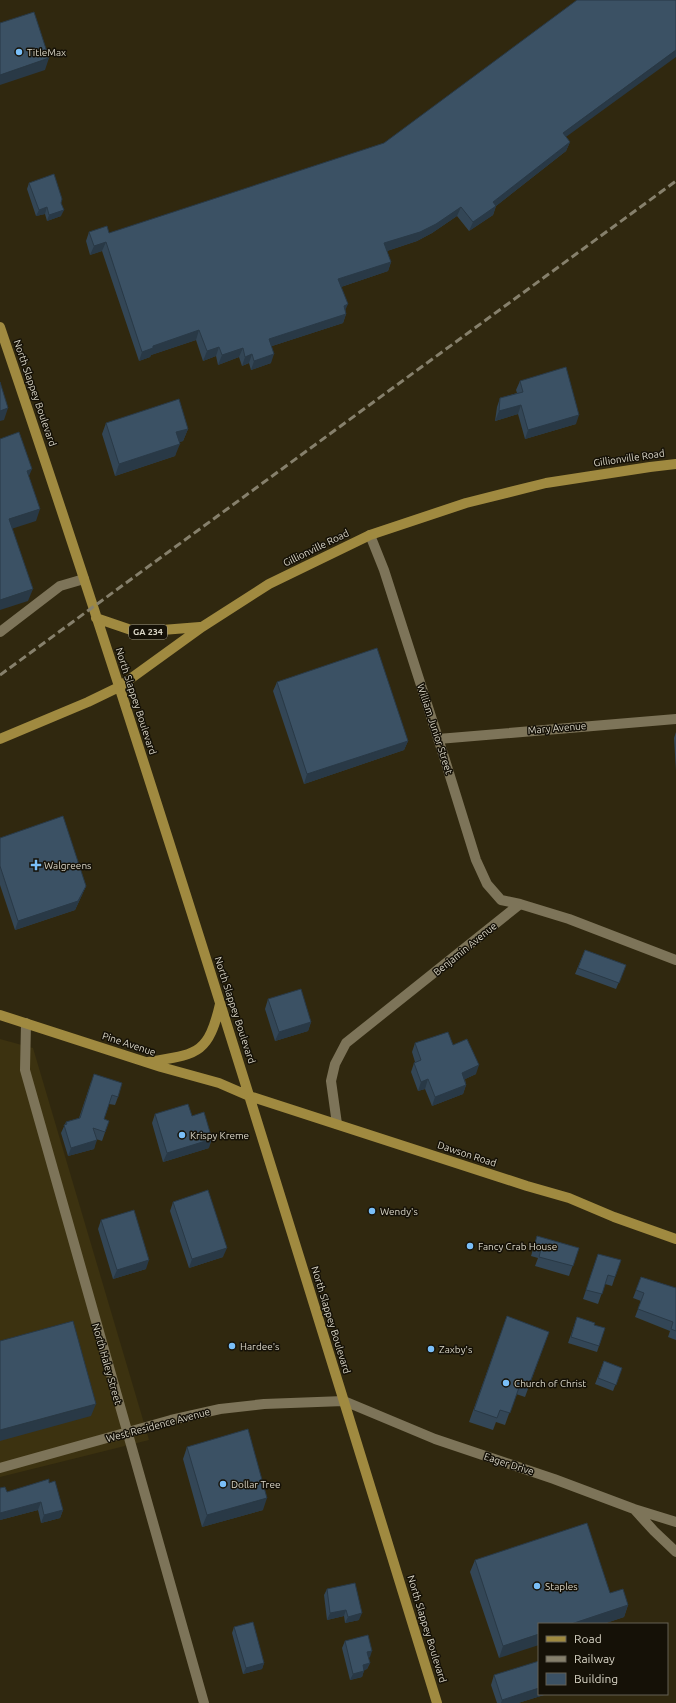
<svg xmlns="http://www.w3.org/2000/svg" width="676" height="1703" font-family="Ubuntu,sans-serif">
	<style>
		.built { fill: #3c3210 }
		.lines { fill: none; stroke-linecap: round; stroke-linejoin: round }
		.minor { stroke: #7d7459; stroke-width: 10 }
		.major { stroke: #a08a40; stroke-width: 10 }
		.rail { stroke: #86806c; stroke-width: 3; stroke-dasharray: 8 4; stroke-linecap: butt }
		.wall { fill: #334656 }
		.shaded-wall { fill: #293946 }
		.building { fill: #3b5164; stroke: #293946 }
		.poi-dot { fill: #7abff8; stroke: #151107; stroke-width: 1.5 }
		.labels { text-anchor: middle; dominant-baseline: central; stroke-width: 3; stroke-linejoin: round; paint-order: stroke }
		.shield { fill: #151107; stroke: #9f9b8d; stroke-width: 1 }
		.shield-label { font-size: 9px; font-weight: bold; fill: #dad6c7 }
		.poi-label { font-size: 10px; fill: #dad6c7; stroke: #151107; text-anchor: start }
		.street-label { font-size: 10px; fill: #dad6c7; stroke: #151107 }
	</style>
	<rect width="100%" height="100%" fill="#30280f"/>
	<path class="built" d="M0,1039L33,1048L149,1440L0,1477Z"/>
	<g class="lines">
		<path class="minor" d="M370,535L384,570L445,760L476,860L487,884L501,900L520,904
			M0,632L60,586L84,579
			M438,739L676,719
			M26,1023L25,1070L204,1703
			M337,1124L331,1081L335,1064L346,1043L520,904L569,919L676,960
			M0,1468L171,1420L220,1409L264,1404L344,1401L435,1439L554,1479L634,1509L676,1522
			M634,1509L654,1531L676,1552"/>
		<path class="major" d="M0,327C155,783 295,1243 437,1703
			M96,618L137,632L200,627
			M0,739L88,702L119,687L202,627L269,584L370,535L466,503L546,483L650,467L676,464
			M0,1015L161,1067L219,1083L249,1096L527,1186L569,1198L614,1217L676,1239
			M148,1062C196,1054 208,1056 220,1004"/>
		<path class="rail" d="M0,675L676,181"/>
	</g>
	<path class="wall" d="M566,137L570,142L566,151L496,206L493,215L469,231L457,216L432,233L417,241L387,251L391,262L388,271L341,287L346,314L343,323L272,346L271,363L251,370L249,363L242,366L239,357L218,365L216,356L203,361L196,340L151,355L150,357L139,361L102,251L90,255L86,241L89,232L109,233Z
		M29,183L61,203V216L47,221L45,214L36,216L27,189Z
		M520,381L576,424L525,439L518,414L495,421L497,407L500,398L517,393L516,390Z
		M106,423L188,429L183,441L179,442L175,456L115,476L102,434Z
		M277,682L408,741L404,750L304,784L273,691Z
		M676,732V771L674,738Z
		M0,838L86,886L82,895L75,910L15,930L0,885Z
		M585,950L626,965L616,989L575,974Z
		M268,999L311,1022L308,1031L275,1041L265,1009Z
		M415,1043L453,1045L476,1074L465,1079L466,1085L463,1094L432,1106L425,1089L418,1091L411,1072L414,1063L415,1062L412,1052Z
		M91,1082L118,1097L115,1105L109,1104L104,1119L109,1121L102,1141L96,1139L94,1149L68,1156L61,1133L66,1122L79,1118Z
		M155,1114L192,1116L209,1148L163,1162L152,1123Z
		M173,1202L223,1257L189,1268L170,1211Z
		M101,1220L146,1269L113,1279L98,1229Z
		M537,1236L579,1248L569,1276L535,1266L538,1258L531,1256Z
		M595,1263L615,1277L612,1286L605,1284L598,1304L583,1299Z
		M641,1277L676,1288V1340L668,1337L670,1331L635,1317L641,1301L633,1298Z
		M507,1316L549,1332L525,1397L516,1394L505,1425L496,1422L493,1430L469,1422Z
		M577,1317L594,1325L605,1328L597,1352L568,1343Z
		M604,1361L622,1368L613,1391L595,1384Z
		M187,1447L263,1510L202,1527L183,1459Z
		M49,1483L63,1510L60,1518L41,1523L38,1510L0,1520V1488L7,1492Z
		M475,1560L610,1593L628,1605L624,1617L603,1624H539L499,1658L470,1572Z
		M327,1589L359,1620L345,1623L344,1616L327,1620L324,1595Z
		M234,1627L264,1663L262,1669L243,1674L232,1633Z
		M345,1641L370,1657L368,1658L370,1663L367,1669L364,1670L362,1677L350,1680L342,1648Z
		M494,1675L539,1694H544V1695L518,1703H497L491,1685Z"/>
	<path class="shaded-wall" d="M676,50V57L559,142L563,133Z
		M49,58L45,70L0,85V75Z
		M570,142L566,151L496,206L493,215L469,231L473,222L493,202Z
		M47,207L45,214L36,216L39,210Z
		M461,207L457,216L432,233L417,241L381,253L384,243Z
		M64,210L61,216L47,221L49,215Z
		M106,242L102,251L90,255L94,246Z
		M391,262L388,271L335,289L338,279Z
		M348,304L344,313V306Z
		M346,314L343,323L266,348L269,339Z
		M199,330L196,340L151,355L150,357L139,361L142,352L153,346Z
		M219,347L216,356L203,361L207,351Z
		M243,348L239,357L218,365L222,355Z
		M252,354L249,363L242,366L245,357Z
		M274,354L271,363L251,370L254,361Z
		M521,405L518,414L495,421L499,411Z
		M8,408L4,420L0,421V411Z
		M579,415L576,424L525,439L528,430Z
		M188,429L183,441L172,444L176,432Z
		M180,444L175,456L115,476L119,464Z
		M32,469L27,481V471Z
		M40,509L36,521L5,531L9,519Z
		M33,589L28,601L0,610V600Z
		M408,741L404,750L304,784L307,774Z
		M86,886L82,895L75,910L15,930L18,921Z
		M311,1022L308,1031L275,1041L279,1032Z
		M479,1065L476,1074L459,1082L462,1073Z
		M428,1079L425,1089L418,1091L421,1082Z
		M466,1085L463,1094L432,1106L435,1097Z
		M212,1139L209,1148L163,1162L167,1153Z
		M97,1140L94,1149L68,1156L71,1148Z
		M227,1248L223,1257L189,1268L192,1259Z
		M149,1260L146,1269L113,1279L117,1270Z
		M96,1404L91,1416L0,1441V1430Z
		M267,1498L263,1510L202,1527L207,1515Z
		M41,1502L38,1510L0,1520V1513Z
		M63,1510L60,1518L41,1523L44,1515Z
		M628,1605L624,1617L603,1624H571Z
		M346,1610L344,1616L327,1620L330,1613Z
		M362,1613L359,1620L345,1623L348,1617Z
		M539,1634V1645L499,1658L503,1646Z
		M372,1651L370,1657L364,1659L367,1652Z
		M264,1663L262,1669L243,1674L246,1668Z
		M370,1663L367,1669L360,1672L363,1665Z
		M364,1671L362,1677L350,1680L353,1674Z
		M539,1688V1694H544V1695L518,1703H501L502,1700Z"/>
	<path class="building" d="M577,0H676V50L563,133L570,142L493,202L496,206L473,222L461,207L436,224L420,232L384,243L391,262L338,279L348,304L344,306L346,314L269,339L274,354L254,361L252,354L245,357L243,348L222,355L219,347L207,351L199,330L153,346V348L142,352L106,242L94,246L89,232L107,226L109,233L384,143Z
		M34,12L49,58L0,75V23Z
		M54,174L62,199L61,203L64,210L49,215L47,207L39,210L29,183Z
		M566,367L579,415L528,430L521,405L499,411L500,398L523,392L520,381Z
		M0,382L8,408L0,411Z
		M179,399L188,429L176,432L180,444L119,464L106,423Z
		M19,432L32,469L27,471L40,509L9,519L33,589L0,600V439Z
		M377,648L408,741L307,774L277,682Z
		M63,816L86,886L78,901L18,921L0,866V838Z
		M585,950L626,965L619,983L578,968Z
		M301,989L311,1022L279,1032L268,999Z
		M448,1032L453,1045L467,1039L479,1065L462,1073L466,1085L435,1097L428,1079L421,1082L414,1063L421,1060L415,1043Z
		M94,1074L122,1083L118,1097L112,1095L104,1119L109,1121L105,1132L93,1128L97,1140L71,1148L64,1125L67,1124L66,1122L80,1118Z
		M188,1104L192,1116L204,1112L212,1139L167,1153L155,1114Z
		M208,1190L227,1248L192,1259L173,1202Z
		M134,1210L149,1260L117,1270L101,1220Z
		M537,1236L579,1248L573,1266L539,1257L541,1249L534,1247Z
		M598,1254L621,1260L615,1277L608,1275L602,1294L586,1290Z
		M641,1277L676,1288V1331L671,1329L673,1322L638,1309L644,1293L636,1290Z
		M507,1316L549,1332L529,1385L521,1382L510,1413L500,1410L497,1418L474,1410Z
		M577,1317L595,1323L594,1325L605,1328L599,1346L571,1337Z
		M73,1321L96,1404L0,1430V1341Z
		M604,1361L622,1368L616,1385L598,1378Z
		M248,1429L267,1498L207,1515L187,1447Z
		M49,1479V1483L55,1481L63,1510L44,1515L41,1502L0,1513V1488L5,1487L7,1492Z
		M587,1523L610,1593L623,1589L628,1605L571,1624H539V1634L503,1646L475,1560Z
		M355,1583L362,1613L348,1617L346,1610L330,1613L327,1589Z
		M253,1622L264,1663L246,1668L234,1627Z
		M368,1635L372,1651L367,1652L370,1663L363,1665L364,1671L353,1674L345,1641Z
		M539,1661V1688L502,1700L494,1675Z"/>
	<g class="poi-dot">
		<circle cx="19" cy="52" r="4"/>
		<path d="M34 859h4v4h4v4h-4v4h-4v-4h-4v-4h4z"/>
		<circle cx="182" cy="1135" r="4"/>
		<circle cx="372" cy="1211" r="4"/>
		<circle cx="470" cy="1246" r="4"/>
		<circle cx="232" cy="1346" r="4"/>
		<circle cx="431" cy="1349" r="4"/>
		<circle cx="506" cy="1383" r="4"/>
		<circle cx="223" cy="1484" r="4"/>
		<circle cx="537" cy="1586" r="4"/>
	</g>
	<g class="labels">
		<rect class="shield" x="129" y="625" width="38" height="14" rx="3"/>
		<g class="shield-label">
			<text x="148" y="632">GA 234</text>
		</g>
		<g class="poi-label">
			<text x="27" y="52">TitleMax</text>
			<text x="44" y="865">Walgreens</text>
			<text x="190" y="1135">Krispy Kreme</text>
			<text x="380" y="1211">Wendy's</text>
			<text x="478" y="1246">Fancy Crab House</text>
			<text x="240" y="1346">Hardee's</text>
			<text x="439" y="1349">Zaxby's</text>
			<text x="514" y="1383">Church of Christ</text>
			<text x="231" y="1484">Dollar Tree</text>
			<text x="545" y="1586">Staples</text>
		</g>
		<g class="street-label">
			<text transform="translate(35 393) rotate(71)">North Slappey Boulevard</text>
			<text transform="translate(629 458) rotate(-8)">Gillionville Road</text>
			<text transform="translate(316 548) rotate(-26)">Gillionville Road</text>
			<text transform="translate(136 701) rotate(72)">North Slappey Boulevard</text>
			<text transform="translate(557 728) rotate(-5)">Mary Avenue</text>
			<text transform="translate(435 729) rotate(72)">William Junior Street</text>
			<text transform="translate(465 949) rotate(-39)">Benjamin Avenue</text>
			<text transform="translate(235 1010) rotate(72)">North Slappey Boulevard</text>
			<text transform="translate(129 1044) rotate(18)">Pine Avenue</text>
			<text transform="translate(467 1154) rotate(18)">Dawson Road</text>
			<text transform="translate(331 1320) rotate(73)">North Slappey Boulevard</text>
			<text transform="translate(107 1364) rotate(74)">North Haley Street</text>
			<text transform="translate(158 1425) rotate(-15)">West Residence Avenue</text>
			<text transform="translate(509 1464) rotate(18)">Eager Drive</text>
			<text transform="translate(427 1629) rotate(73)">North Slappey Boulevard</text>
		</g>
	</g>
	<rect x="538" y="1623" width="130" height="72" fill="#151107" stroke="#646054"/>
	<rect x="546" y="1636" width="20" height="6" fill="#a08a40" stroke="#646054"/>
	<text x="574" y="1643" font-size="12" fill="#dad6c7">Road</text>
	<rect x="546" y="1656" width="20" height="6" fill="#86806c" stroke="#646054"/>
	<text x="574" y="1663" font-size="12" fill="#dad6c7">Railway</text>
	<rect x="546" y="1673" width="20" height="12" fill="#3b5164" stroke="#646054"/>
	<text x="574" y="1683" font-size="12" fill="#dad6c7">Building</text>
</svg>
